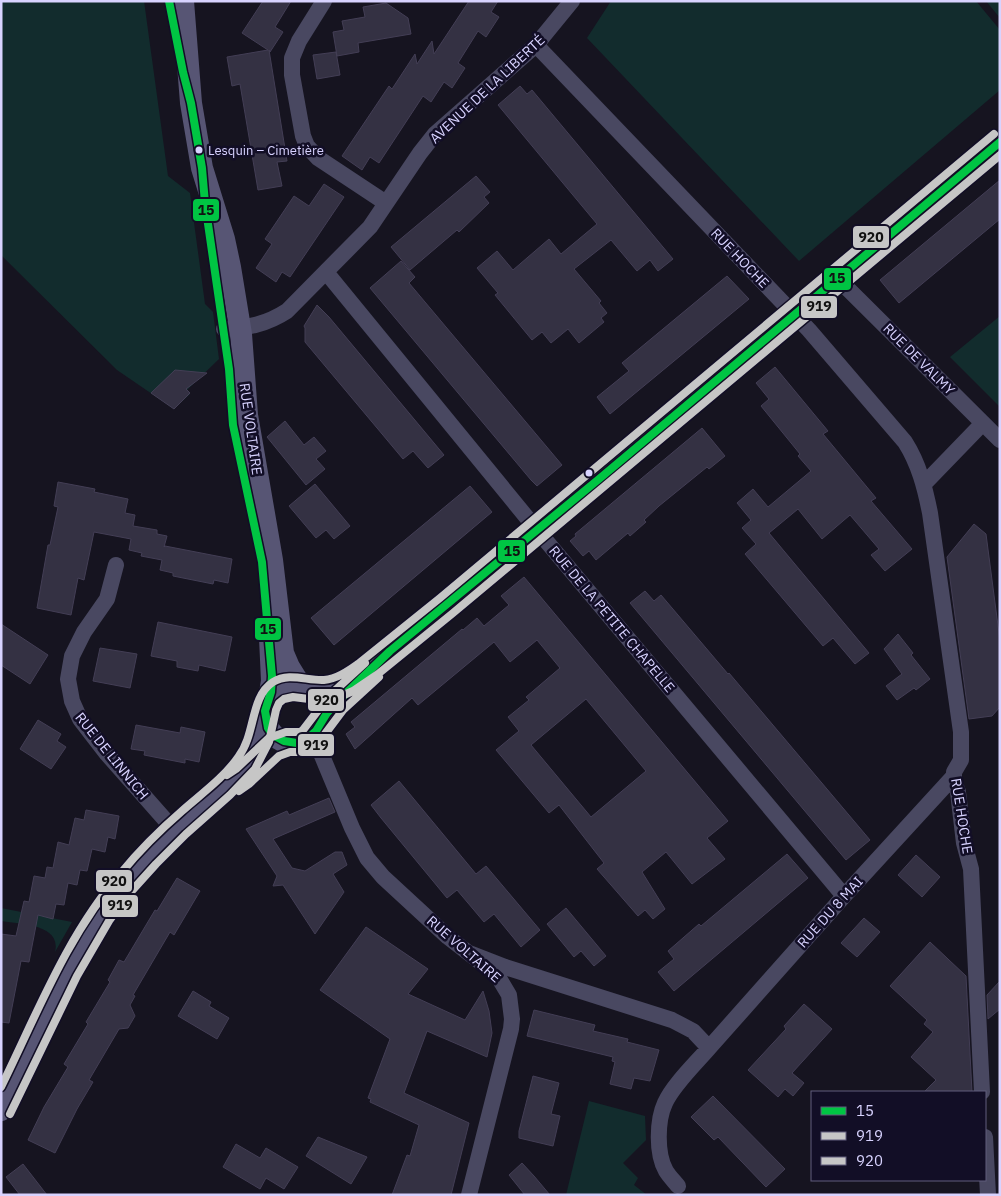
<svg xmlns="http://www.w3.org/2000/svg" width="1001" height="1196" font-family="'IBM Plex Sans',sans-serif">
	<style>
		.green { fill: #122c2d }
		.building { fill: #343143; stroke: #433e55; fill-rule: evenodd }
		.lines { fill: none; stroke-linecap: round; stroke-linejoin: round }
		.street { stroke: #494861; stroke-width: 16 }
		.secondary { stroke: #575574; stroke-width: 22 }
		.bus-1-casing { stroke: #120e26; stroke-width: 11 }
		.bus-2-casing { stroke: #120e26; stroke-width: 11 }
		.bus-3-casing { stroke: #120e26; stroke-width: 11 }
		.bus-1 { stroke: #00c543; stroke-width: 8 }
		.bus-2 { stroke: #c6c6c6; stroke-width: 8 }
		.bus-3 { stroke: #c6c6c6; stroke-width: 8 }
		.bus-dot { fill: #d8d3ff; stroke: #120e26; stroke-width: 2 }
		.labels { text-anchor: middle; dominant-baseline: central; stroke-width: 5; stroke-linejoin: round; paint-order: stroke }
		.bus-label { font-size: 13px; fill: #d8d3ff; stroke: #120e26; text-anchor: start }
		.street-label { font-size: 14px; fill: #d8d3ff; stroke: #120e26 }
		.line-badge { stroke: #120e26; stroke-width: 2 }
		.pale-badge-label { font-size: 14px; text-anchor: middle; font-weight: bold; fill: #111 }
	</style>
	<rect width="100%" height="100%" fill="#161420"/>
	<path class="green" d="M1,1H144L168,176L190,193L205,304L213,312L219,359L187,390L190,394L174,409L117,370L1,255Z
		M611,1H976L1000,30V90L799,261L587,38Z
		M986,1H1000V18Z
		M1000,316V407L950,357Z
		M1,908L72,922L55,952C62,924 19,924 1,921Z
		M589,1101L645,1116L646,1140L623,1163L638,1178L634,1185L647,1195H566Z"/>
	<path class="building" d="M263,1H291L275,27L283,32L270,52L269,50L287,161L277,162L282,186L258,190L240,84L232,86L227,57L268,50L242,33Z
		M469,1H498L491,12L499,17L486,37L478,31L458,63L465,68L452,88L444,82L431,102L423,96L379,163L370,157L362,170L342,156L389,86L392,89L415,54L417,64L432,41L434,54Z
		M386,3L408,18L411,34L358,43L359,52L337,56L333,32L344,30L342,21L365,17L363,7Z
		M336,52L340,75L317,79L313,55Z
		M520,86L527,94L532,90L673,259L658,271L650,260L637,271L611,240L574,269L601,301L599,303L607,313L601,318L604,322L579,343L568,329L551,343L542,332L532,340L495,295L498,293L477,268L497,251L513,270L549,239L561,254L597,224L498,105Z
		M476,176L490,192L484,197L489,203L459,232L457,230L410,270L391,247Z
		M1000,180V219L899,303L880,280Z
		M324,184L344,197L290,277L282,272L276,282L256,268L272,244L265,239L294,196L309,206Z
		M401,261L415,277L409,283L562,465L537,486L531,480L370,288Z
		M727,276L749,299L610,414L597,397L629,371L622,363Z
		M317,305L329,317L444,455L428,468L413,451L403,459L305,342V328L304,326Z
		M775,367L828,431L823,434L876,498L871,501L912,549L885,571L871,555L879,549L850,515L822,539L798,509L769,533L869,653L855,664L833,638L823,646L745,554L756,544L742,528L751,520L737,503L753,489L768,507L811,471L798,456L800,454L761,406L769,399L756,383Z
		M175,370L207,373L186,389L190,393L174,409L151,393Z
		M285,421L304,445L314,437L326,451L316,459L325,469L306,485L267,437Z
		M702,428L725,456L709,469L707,467L659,506L644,520L646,522L630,536L628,533L596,560L589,551L583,556L570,541L576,536L575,534Z
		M58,482L95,489L94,492L128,499L125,513L135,515L133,526L157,530V534L167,536L164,547L165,546L232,559L228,583L214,580L213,584L173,576V573L160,570L162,560L141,556L142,553L129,550L131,539L94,532L84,580L78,578L71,615L37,608L48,545H50L58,507L54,506Z
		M315,484L350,526L334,539L326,530L316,538L289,506Z
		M470,486L492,512L334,645L311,618Z
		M974,524L986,534L1000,641V707L992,716L969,719L947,557Z
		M524,577L728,821L707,838L725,859L692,884L666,852L642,872L665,909L653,919L645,910L638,916L604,877L597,869L604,863L559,805L549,813L496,750L519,731L508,717L529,700L526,697L560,668L537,640L510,662L494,642L418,705L412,698L355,749L346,734L355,727L351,722L462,629L463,630L477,618L484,626L509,605L501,596ZM586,699L646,771L591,817L531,745Z
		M645,591L654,601L661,595L728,674L729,673L870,840L846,860L630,603Z
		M158,622L232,637L225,671L199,665L198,671L177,667V661L151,656Z
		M1,624L48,655L30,684L1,665Z
		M898,634L913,653L911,655L930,679L916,690L914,688L897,700L886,686L902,674L884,649Z
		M100,648L137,654L130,688L93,681Z
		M38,720L61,734L57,741L66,747L51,769L20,749Z
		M136,725L180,733L181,727L205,732L199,762L185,759V763L144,755L145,751L131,749Z
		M399,781L476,874L486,866L540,930L521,947L494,914L484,922L457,890L447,898L381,818L371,805Z
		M329,798L335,812L273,839L292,868L305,871L335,852H342L347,865L333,874L344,892L315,934L283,885L273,886L277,876L246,829L287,811L289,815Z
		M86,810L119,816L115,839L108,837L105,852L92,849L87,871L80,870L77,885L68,883L64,905L56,904L53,919L38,915L29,962L21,961L9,1023L1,1022V934L16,936L24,901L29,902L34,876L45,878L47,867L53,868L58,842L69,845L75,818L84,820Z
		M787,854L808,878L674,991L658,972L674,959L668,951L699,924L701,926Z
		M916,855L940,877L922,897L898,875Z
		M177,878L200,891L174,935L170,932L133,995L135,996L130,1005L135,1016L128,1028L119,1029L89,1080L93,1082L77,1109L55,1153L28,1140L44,1107L68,1067L64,1064L88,1024L86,1022L110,982L108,980L119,960L124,962L155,910L157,911Z
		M566,908L606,956L594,966L581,951L574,957L547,924Z
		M864,918L880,932L857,957L841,943Z
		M366,927L428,969L408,994L465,1020L483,991L489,1011L492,1033L487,1057L427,1031L404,1093L469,1123L451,1195H392L407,1155L410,1156L419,1125L370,1102L371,1099L368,1098L390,1039L320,990Z
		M930,942L966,976L972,1092H924L936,1080L911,1057L933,1032L924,1024L927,1020L890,986Z
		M1000,981V1009L988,1019L987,995Z
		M193,991L211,1002L209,1006L229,1018L217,1039L178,1016Z
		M804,1004L832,1029L792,1073L804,1083L793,1096L785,1089L778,1097L748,1070L786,1029L784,1026Z
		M534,1010L595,1025L593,1031L628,1039L627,1042L659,1050L650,1081L634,1078L631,1089L610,1084L615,1062L612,1061L613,1057L527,1036Z
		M533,1076L559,1083L551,1114L560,1116L553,1146L519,1138V1131Z
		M713,1096L785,1169L766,1187L718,1137L714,1140L691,1117Z
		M318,1137L367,1157L351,1184L306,1156Z
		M236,1144L260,1158L266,1148L298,1167L284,1189L266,1178L260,1189L223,1167Z
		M522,1163L534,1176L550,1195H525L509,1175Z
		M23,1164L47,1195H20L6,1177Z"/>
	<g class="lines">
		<path class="street" d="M324,1L299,41L292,58V75L303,136L307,146L318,158L386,203
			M536,45L809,330L905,442C919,464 925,488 930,513L961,732V760L954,772V781L958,792L964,843L971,869L982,1092
			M326,272L537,530L844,896
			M837,278L1000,440
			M224,329C248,328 267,324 287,311L370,227L420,153L435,134L536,45L572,1
			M924,484L983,423
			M116,565L107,599L84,632L72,656L68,679L72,701L80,719L107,754L175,831
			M316,731L320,751L352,828L367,858L383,877L448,937L497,975L509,995L512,1019L511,1029L469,1195
			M469,953L505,967L672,1020L693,1031L709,1048L844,896L953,777
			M985,1137L988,1195
			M678,1186C674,1181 669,1176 666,1171C656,1154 657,1120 665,1103C673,1085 696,1063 709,1048"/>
		<path class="secondary" d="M183,1L191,103L202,168L224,239L230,267L241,334L247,415L272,560L283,653L289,667L302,688
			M265 715a28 28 0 1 1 56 0a28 28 0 1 1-56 0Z
			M308,690L322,691L336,688L349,681L390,651L599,479L1000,142
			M269,699L272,681L270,638
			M1,1110L77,953L104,909L129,878L155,849L223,789L246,764L260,739L265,716"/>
		<defs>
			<path id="bus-1" d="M169,1L183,72L191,103L202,168L205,203L229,369L233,425L262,562L272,676L271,692L265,711L268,728L273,735L284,741L297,743L306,740L316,731L327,713L336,703L390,651L599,479L1000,142"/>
			<path id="bus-2" d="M239,791L249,784L279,756L290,752H305L316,746L343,710L379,677
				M10,1114L77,976L109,921L128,895L156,864L186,834L230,795L255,769L269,742L276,710L279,703L284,699L293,697L317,700L335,699L353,691L378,674L453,613L1000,155"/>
			<path id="bus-3" d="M227,775L236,769L269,738L286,732H300L303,730L329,696L365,663
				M1,1087C37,1014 67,935 121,873C139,851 160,830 182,811C201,794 224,778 239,756C256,733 250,697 273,682C289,672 307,681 324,680C337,679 348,671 358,664L440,598L994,134"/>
		</defs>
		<use href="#bus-1" class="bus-1-casing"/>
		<use href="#bus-2" class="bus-2-casing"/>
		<use href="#bus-3" class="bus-3-casing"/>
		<use href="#bus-1" class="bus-1"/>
		<use href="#bus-2" class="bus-2"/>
		<use href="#bus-3" class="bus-3"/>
	</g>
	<g class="bus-dot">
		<circle cx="199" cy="150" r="4.5"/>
		<circle cx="589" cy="473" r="4.5"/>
	</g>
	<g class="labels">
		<g class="bus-label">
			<text x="208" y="150">Lesquin – Cimetière</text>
		</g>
		<g class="street-label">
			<text transform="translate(487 89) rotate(-43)">AVENUE DE LA LIBERTÉ</text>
			<text transform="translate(740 258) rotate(46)">RUE HOCHE</text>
			<text transform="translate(919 359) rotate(45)">RUE DE VALMY</text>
			<text transform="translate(251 429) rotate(82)">RUE VOLTAIRE</text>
			<text transform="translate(612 619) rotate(50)">RUE DE LA PETITE CHAPELLE</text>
			<text transform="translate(112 756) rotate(51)">RUE DE LINNICH</text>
			<text transform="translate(962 816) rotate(81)">RUE HOCHE</text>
			<text transform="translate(830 912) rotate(-48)">RUE DU 8 MAI</text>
			<text transform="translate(464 949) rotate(41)">RUE VOLTAIRE</text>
		</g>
	</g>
	<g class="line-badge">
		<rect x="192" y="198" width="28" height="24" rx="5" fill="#00c543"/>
		<rect x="852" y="225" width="38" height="24" rx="5" fill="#c6c6c6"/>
		<rect x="823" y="267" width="29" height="24" rx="5" fill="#00c543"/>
		<rect x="800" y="295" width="38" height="24" rx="5" fill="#c6c6c6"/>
		<rect x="497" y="539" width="29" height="24" rx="5" fill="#00c543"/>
		<rect x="254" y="617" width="28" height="24" rx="5" fill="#00c543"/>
		<rect x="307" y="688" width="38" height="24" rx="5" fill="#c6c6c6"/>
		<rect x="297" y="733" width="38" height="24" rx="5" fill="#c6c6c6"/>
		<rect x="95" y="869" width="38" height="24" rx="5" fill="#c6c6c6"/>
		<rect x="101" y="894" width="38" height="24" rx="5" fill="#c6c6c6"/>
	</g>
	<g class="pale-badge-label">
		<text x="206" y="215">15</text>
		<text x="871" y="242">920</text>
		<text x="837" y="283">15</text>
		<text x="819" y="311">919</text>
		<text x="512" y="556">15</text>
		<text x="268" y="634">15</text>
		<text x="326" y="705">920</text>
		<text x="316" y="750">919</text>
		<text x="114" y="886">920</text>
		<text x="120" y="910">919</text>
	</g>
	<rect width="1001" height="1196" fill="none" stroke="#d8d3ff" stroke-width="5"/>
	<rect x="811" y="1091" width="175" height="90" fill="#120e26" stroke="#615d7d"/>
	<rect x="821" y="1107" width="25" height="8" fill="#00c543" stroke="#615d7d"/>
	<text x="856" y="1116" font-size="15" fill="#d8d3ff">15</text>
	<rect x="821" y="1132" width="25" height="8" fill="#c6c6c6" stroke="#615d7d"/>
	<text x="856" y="1141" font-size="15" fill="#d8d3ff">919</text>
	<rect x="821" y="1157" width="25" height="8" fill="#c6c6c6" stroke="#615d7d"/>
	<text x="856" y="1166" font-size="15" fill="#d8d3ff">920</text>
</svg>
